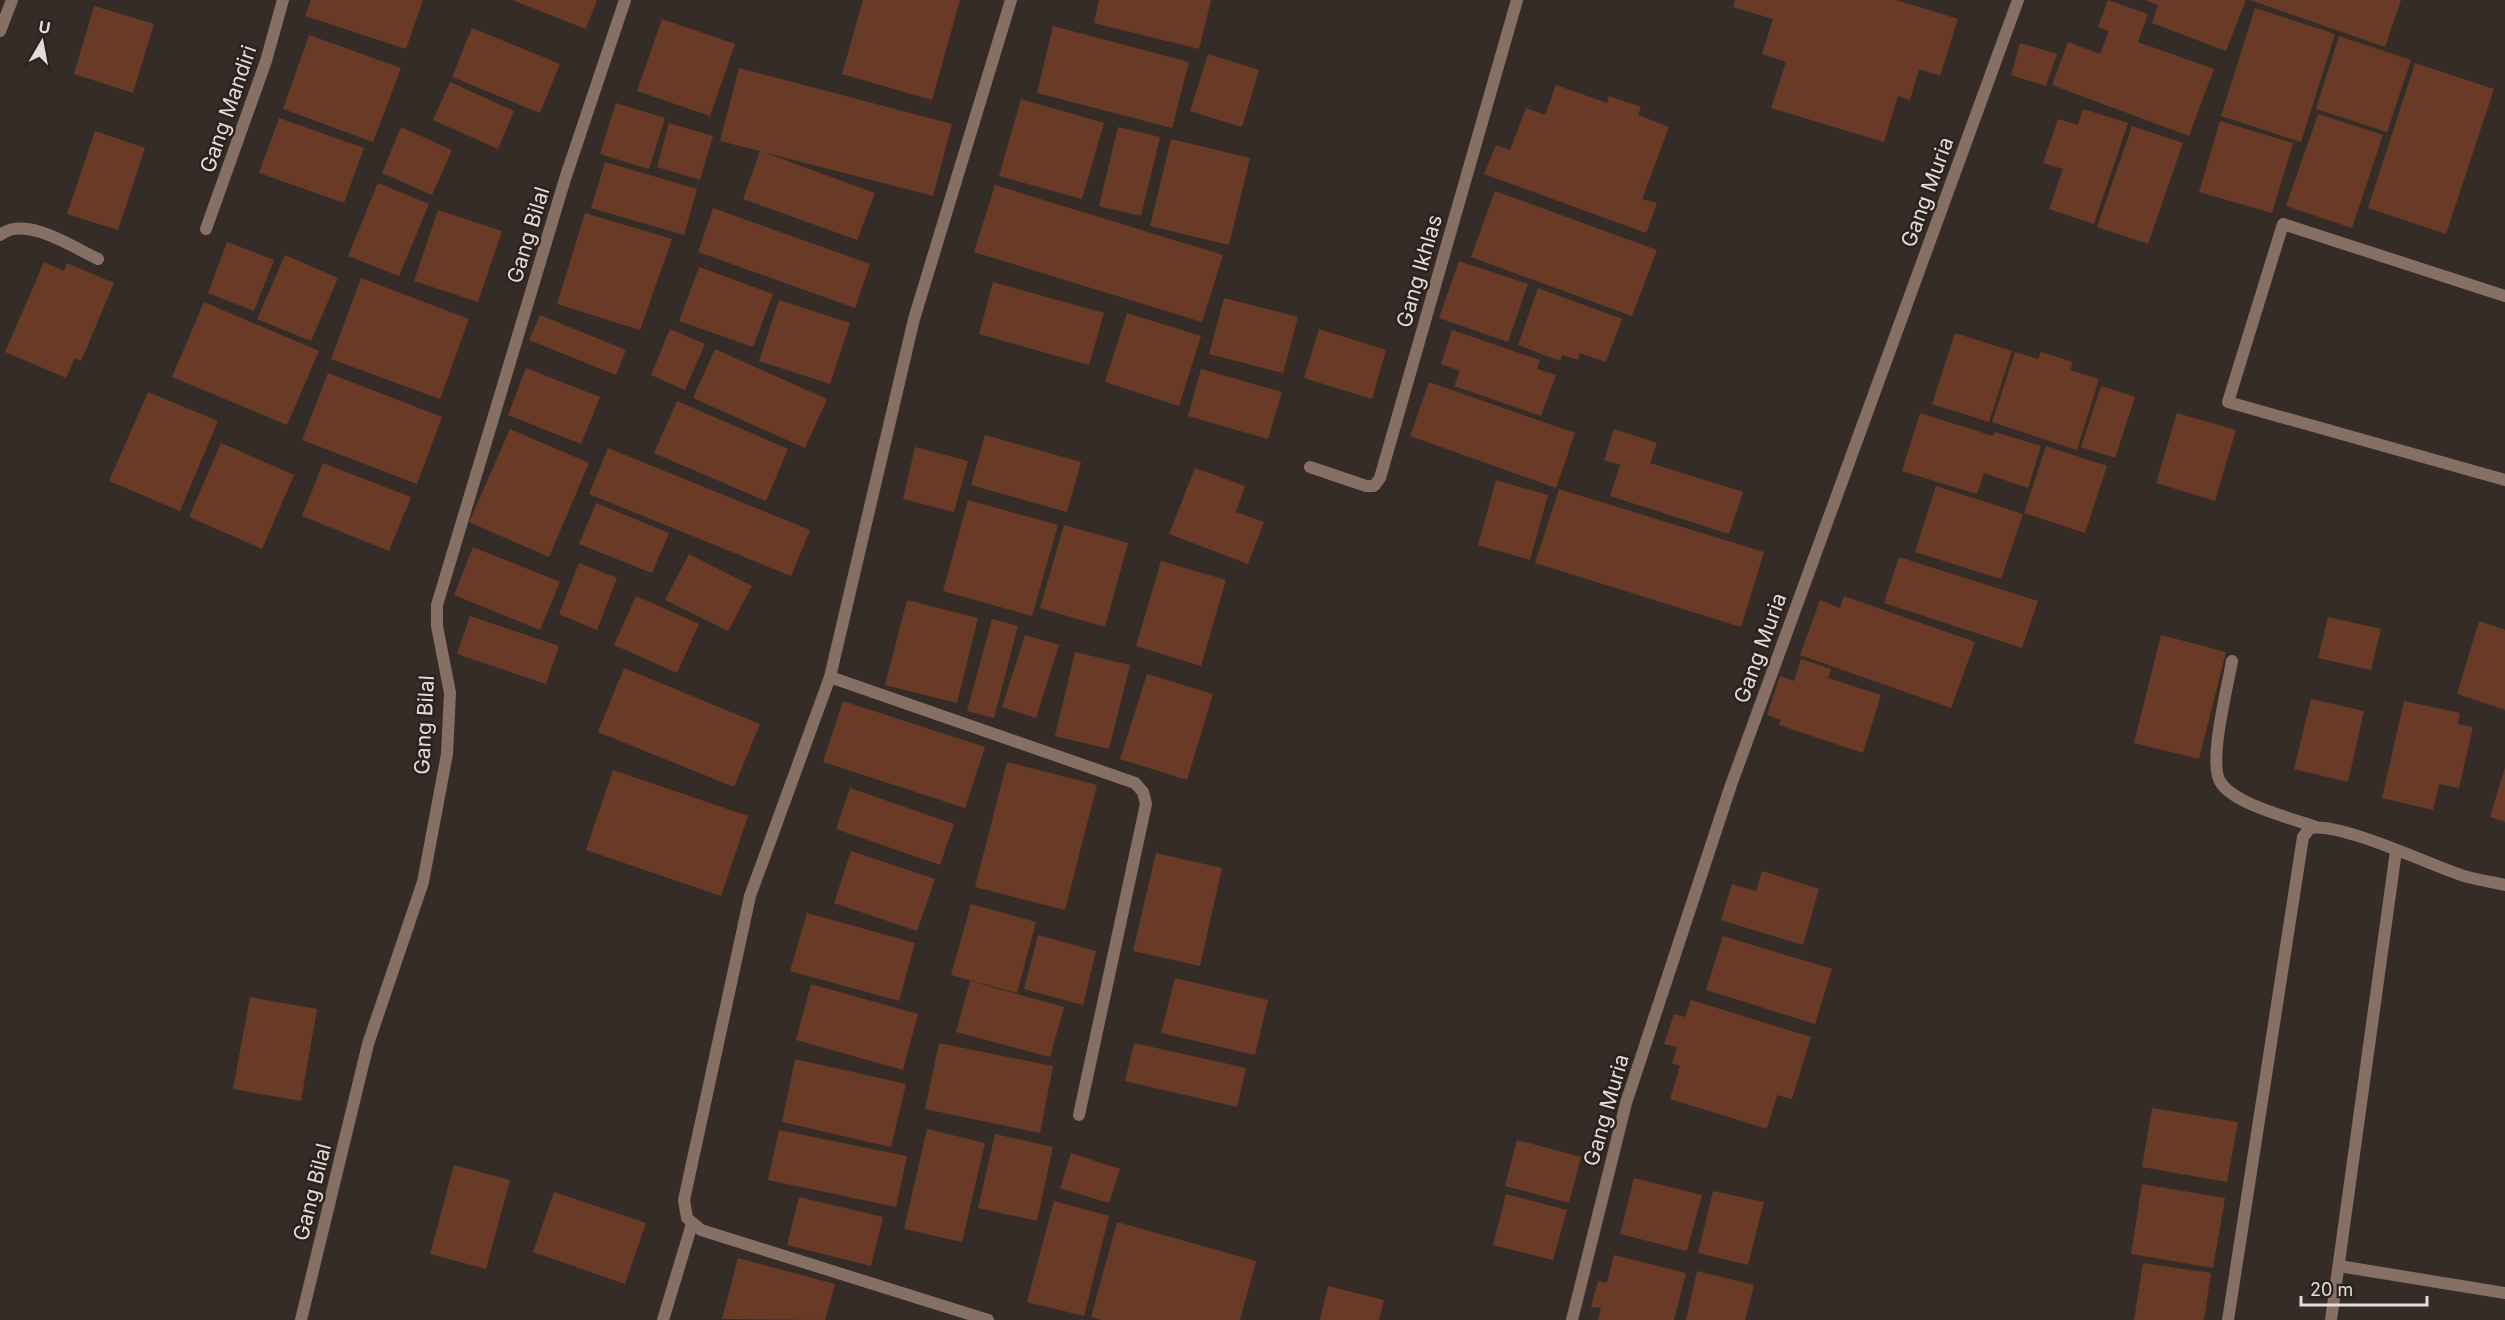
<svg xmlns="http://www.w3.org/2000/svg" width="2505" height="1320" font-family="Inter,sans-serif">
	<style>
		.building { fill: #693b26 }
		.lines { fill: none; stroke-linecap: round; stroke-linejoin: round }
		.service { stroke: #866f65; stroke-width: 12 }
		.minor { stroke: #866f65; stroke-width: 12 }
		.labels { text-anchor: middle; dominant-baseline: central; stroke-width: 5; stroke-linejoin: round; paint-order: stroke }
		.street-label { font-size: 21px; fill: #e3ddda; stroke: #2b221e }
	</style>
	<rect width="100%" height="100%" fill="#352c28"/>
	<path class="building" d="M311,0H423L406,49L305,16Z
		M512,0H597L586,29Z
		M863,0H960L932,100L842,74Z
		M1099,0H1211L1199,49L1094,23Z
		M1735,0H1896L1958,19L1940,76L1919,69L1910,100L1898,96L1884,142L1771,108L1786,62L1762,54L1773,19L1733,7Z
		M2108,0L2148,14L2138,42L2214,69L2189,136L2052,85L2068,42L2100,54L2109,31L2098,27Z
		M2145,0H2246L2226,51L2152,23L2158,5Z
		M2250,0H2401L2385,47Z
		M94,6L154,24L133,93L74,74Z
		M2255,8L2335,34L2301,142L2221,116Z
		M662,19L735,44L710,116L637,91Z
		M1053,26L1189,62L1172,128L1037,93Z
		M472,28L560,64L540,113L452,77Z
		M309,35L401,68L373,142L283,109Z
		M2339,36L2411,60L2387,132L2316,109Z
		M2020,43L2057,54L2046,86L2011,75Z
		M1208,54L1259,70L1242,127L1190,111Z
		M2415,63L2494,89L2446,234L2368,208Z
		M739,68L952,124L933,196L763,152L875,193L857,240L743,199L760,151L720,141Z
		M450,82L514,111L498,149L433,120Z
		M1556,85L1607,103L1609,96L1641,107L1638,115L1669,127L1642,199L1657,203L1646,233L1484,174L1496,145L1510,150L1526,108L1545,115Z
		M1021,99L1104,123L1082,199L999,176Z
		M616,103L665,118L649,169L600,154Z
		M2083,109L2128,123L2094,224L2049,209L2063,169L2043,163L2058,119L2078,125Z
		M2318,114L2383,135L2352,228L2286,206Z
		M279,118L364,148L344,203L259,173Z
		M2220,121L2293,143L2272,213L2199,192Z
		M669,123L713,136L700,180L657,167Z
		M2132,126L2183,143L2148,244L2097,227Z
		M401,127L452,150L432,195L382,173Z
		M1118,127L1160,137L1141,216L1099,206Z
		M95,131L145,148L118,230L67,214Z
		M1171,139L1250,158L1229,245L1150,226Z
		M605,162L697,189L684,235L591,208Z
		M378,183L429,204L399,276L348,256Z
		M995,185L1223,255L1202,322L974,252Z
		M1495,191L1657,250L1632,316L1471,257Z
		M713,208L870,264L855,308L698,252Z
		M438,210L502,231L478,302L414,281Z
		M585,213L672,239L640,330L557,304Z
		M227,242L274,260L254,311L208,293Z
		M285,255L338,278L311,341L257,319Z
		M1459,261L1528,284L1508,342L1439,318Z
		M44,262L64,271L67,263L114,283L81,361L75,358L66,378L5,352Z
		M699,267L773,294L753,347L679,321Z
		M361,278L469,319L440,399L331,359Z
		M993,282L1104,313L1089,365L979,334Z
		M1538,288L1622,319L1606,362L1580,353L1578,360L1562,355L1560,361L1518,345Z
		M1224,298L1298,317L1283,373L1209,354Z
		M779,300L850,323L830,384L759,361Z
		M204,302L319,351L287,425L172,377Z
		M1127,313L1201,336L1179,406L1105,382Z
		M540,315L626,350L616,375L529,340Z
		M670,329L705,344L685,390L651,375Z
		M1319,329L1386,350L1372,399L1304,378Z
		M1452,330L1540,360L1537,369L1556,375L1541,416L1454,386L1460,371L1441,364Z
		M1955,333L2012,351L1989,422L1932,404Z
		M715,349L827,399L805,448L693,398Z
		M2015,352L2038,359L2041,352L2073,362L2070,370L2099,379L2077,450L1992,422Z
		M526,368L600,397L581,444L508,415Z
		M1201,369L1282,392L1268,439L1188,416Z
		M328,373L442,417L417,484L302,440Z
		M1429,382L1575,433L1556,488L1410,436Z
		M2101,386L2135,397L2115,458L2081,447Z
		M148,392L218,421L180,511L109,481Z
		M677,401L788,449L766,501L654,453Z
		M1920,413L1993,436L1995,432L2041,446L2028,488L1984,473L1977,494L1902,471Z
		M2177,413L2236,430L2215,501L2156,483Z
		M510,429L589,463L549,557L469,522Z
		M1614,429L1657,443L1650,463L1743,492L1729,534L1610,496L1620,465L1604,460Z
		M985,435L1081,462L1067,512L971,485Z
		M221,443L294,475L262,549L189,517Z
		M2046,446L2107,466L2085,533L2024,513Z
		M915,447L968,461L954,512L903,499Z
		M608,448L810,530L791,576L589,494Z
		M323,463L411,497L389,551L302,516Z
		M1195,468L1245,486L1236,512L1264,522L1248,564L1169,534Z
		M1496,480L1548,495L1530,560L1478,545Z
		M1936,486L2023,514L2001,579L1915,552Z
		M1559,489L1764,552L1741,627L1535,563Z
		M968,500L1058,525L1032,616L943,591Z
		M596,503L669,533L652,573L579,544Z
		M1064,525L1128,543L1105,627L1040,608Z
		M473,547L560,582L540,630L454,595Z
		M689,554L752,586L728,631L665,600Z
		M1899,557L2038,601L2022,648L1884,603Z
		M1161,561L1226,580L1201,666L1136,646Z
		M579,563L617,578L597,630L559,614Z
		M636,596L699,624L677,673L614,645Z
		M1844,596L1975,642L1951,708L1800,655L1820,600L1840,608Z
		M907,600L978,618L957,703L885,685Z
		M470,616L559,646L546,684L457,654Z
		M2328,617L2381,629L2371,670L2318,658Z
		M992,619L1018,626L994,718L967,711Z
		M2479,621L2505,630V710L2457,694Z
		M1025,635L1059,645L1036,718L1002,707Z
		M2161,635L2226,652L2199,759L2134,743Z
		M1075,652L1130,665L1109,749L1055,736Z
		M1801,659L1831,669L1828,678L1881,695L1863,753L1779,725L1781,720L1767,715L1780,676L1794,681Z
		M624,668L760,724L734,787L598,732Z
		M1147,674L1213,694L1187,780L1120,759Z
		M2311,699L2364,711L2348,782L2294,769Z
		M843,701L985,747L965,808L823,762Z
		M2404,701L2460,713L2458,724L2473,727L2459,788L2439,784L2433,810L2382,798Z
		M1007,762L1097,785L1065,910L975,887Z
		M2505,767V822L2490,817Z
		M613,770L748,816L721,896L586,850Z
		M850,788L954,824L940,865L836,829Z
		M851,851L935,879L917,931L834,903Z
		M1156,853L1222,868L1200,966L1133,951Z
		M1762,871L1819,889L1803,945L1721,920L1732,884L1756,891Z
		M971,904L1036,922L1017,993L951,975Z
		M807,913L915,943L899,1001L790,971Z
		M1038,935L1096,951L1083,1005L1024,989Z
		M1723,936L1832,969L1815,1024L1706,990Z
		M1175,978L1268,1000L1255,1055L1161,1033Z
		M970,981L1064,1007L1050,1057L956,1032Z
		M811,984L918,1014L903,1070L796,1040Z
		M250,997L317,1009L301,1101L233,1089Z
		M1691,1000L1811,1037L1792,1099L1777,1095L1767,1129L1670,1099L1680,1066L1672,1063L1677,1047L1664,1044L1674,1014L1685,1017Z
		M939,1043L1053,1066L1040,1133L925,1109Z
		M1134,1043L1246,1068L1237,1107L1125,1081Z
		M795,1059L906,1084L891,1147L782,1122Z
		M2152,1108L2238,1122L2227,1182L2142,1167Z
		M927,1129L985,1143L962,1242L904,1229Z
		M779,1130L907,1156L896,1207L768,1180Z
		M995,1134L1053,1147L1037,1221L978,1208Z
		M1517,1140L1581,1157L1569,1203L1505,1186Z
		M1071,1153L1120,1169L1109,1203L1060,1188Z
		M454,1165L510,1180L486,1269L430,1254Z
		M1634,1178L1702,1195L1687,1251L1620,1234Z
		M2142,1184L2225,1198L2213,1268L2131,1254Z
		M1713,1191L1764,1202L1748,1265L1698,1253Z
		M554,1192L646,1223L625,1284L533,1252Z
		M1506,1194L1567,1210L1553,1260L1493,1245Z
		M799,1197L883,1217L871,1266L787,1245Z
		M1054,1201L1109,1216L1084,1316L1027,1302Z
		M1117,1222L1256,1261L1240,1320H1101L1091,1317Z
		M1614,1255L1686,1273L1674,1320H1598L1601,1308L1591,1307L1598,1281L1607,1283Z
		M738,1258L835,1284L825,1320L722,1319Z
		M2143,1263L2211,1273L2204,1320H2134Z
		M1697,1271L1754,1285L1745,1320H1686Z
		M1328,1286L1384,1300L1379,1320H1320Z"/>
	<g class="lines">
		<path class="service" d="M2232,661C2228,686 2207,765 2221,783C2236,805 2291,818 2316,827
			M663,1320L692,1224"/>
		<path class="minor" d="M0,31L12,0
			M206,229L266,61L283,0
			M0,235C26,215 72,247 98,259
			M2505,296L2283,224L2228,402L2505,480
			M1310,467L1366,486H1374L1380,478L1517,0
			M830,677L1135,783L1143,792L1146,804L1079,1115
			M2339,1266L2505,1293
			M301,1320L368,1044L423,882L447,754L450,693L437,626V605L565,179L625,0
			M988,1320L701,1230L687,1218L684,1200L750,896L830,677L914,319L1011,0
			M1572,1320L1626,1103L1731,785L2018,0
			M2228,1320L2303,837L2310,828C2341,822 2430,865 2464,876C2478,880 2492,882 2505,885
			M2331,1320L2396,851"/>
	</g>
	<g class="labels">
		<g class="street-label">
			<text transform="translate(228 109) rotate(-71)">Gang Mandiri</text>
			<text transform="translate(1927 192) rotate(-70)">Gang Muria</text>
			<text transform="translate(528 235) rotate(-73)">Gang Bilal</text>
			<text transform="translate(1419 271) rotate(-74)">Gang Ikhlas</text>
			<text transform="translate(1760 648) rotate(-70)">Gang Muria</text>
			<text transform="translate(424 725) rotate(-87)">Gang Bilal</text>
			<text transform="translate(1606 1110) rotate(-74)">Gang Muria</text>
			<text transform="translate(312 1192) rotate(-76)">Gang Bilal</text>
		</g>
	</g>
	<g transform="translate(42 42) rotate(10)" stroke="#2b221e" stroke-width="4.5" paint-order="stroke">
	<path d="M0-4.5L10 22L0 15L-10 22Z" fill="#e3ddda"/>
	<text y="-9" font-size="16" font-weight="bold" text-anchor="middle" fill="#e3ddda">U</text>
	</g>
	<path d="M2301 1296v9h126v-9" fill="none" stroke="#e3ddda" stroke-width="3"/>
	<text x="2310" y="1296" font-size="18" fill="#e3ddda" stroke="#2b221e" stroke-width="4.5" paint-order="stroke">20 m</text>
</svg>
